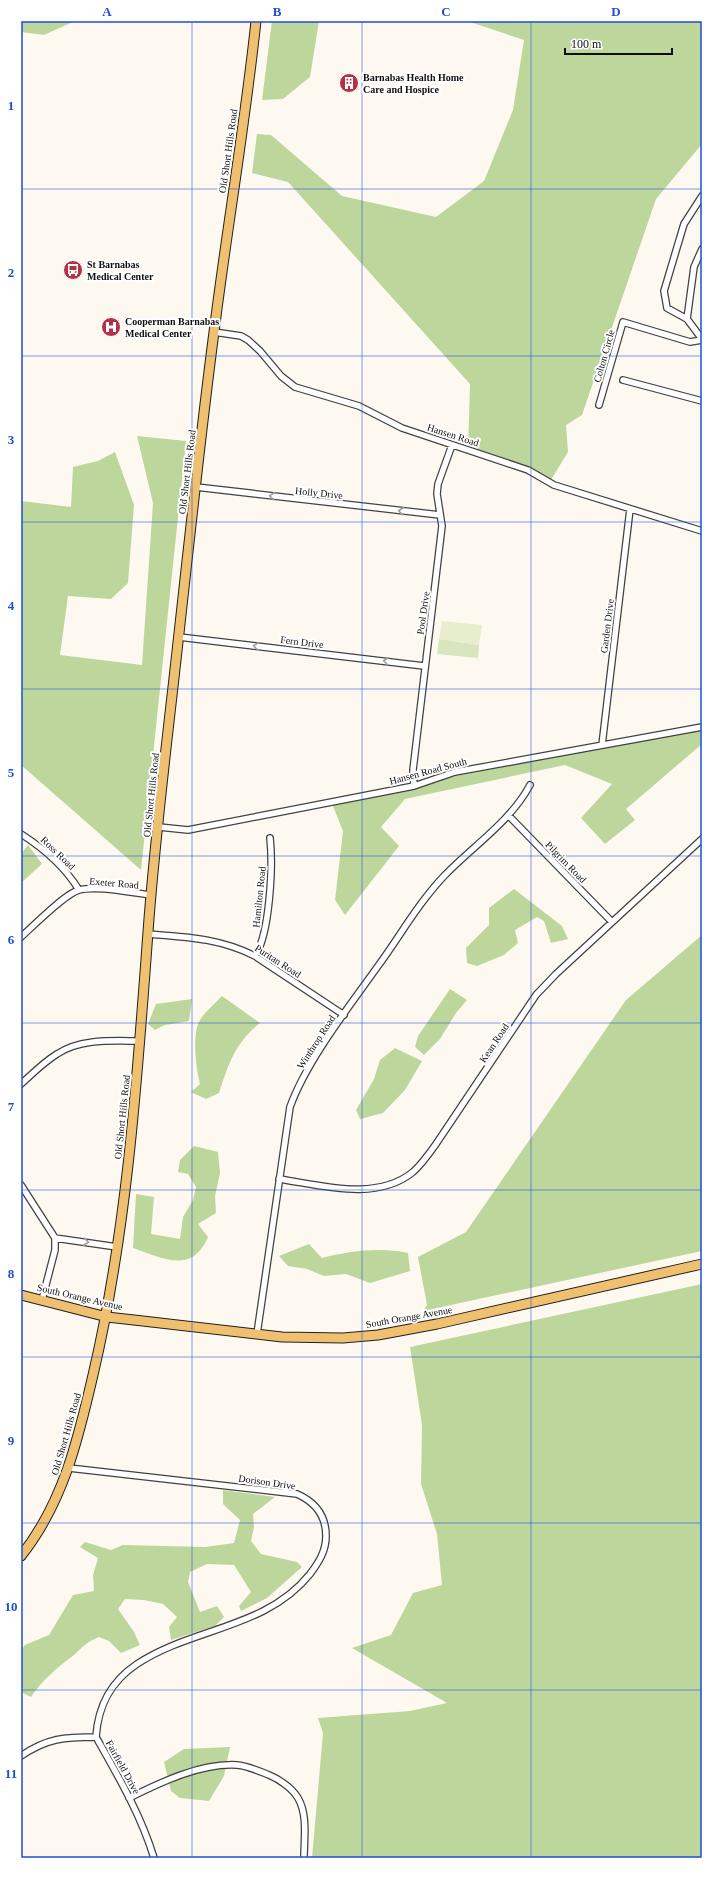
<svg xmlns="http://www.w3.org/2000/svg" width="723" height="1879" font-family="'Times New Roman',serif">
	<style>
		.green { fill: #d7e6bc }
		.forest { fill: #bdd69c }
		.pitch { fill: #e7eecd }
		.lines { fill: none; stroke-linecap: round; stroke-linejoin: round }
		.minor-casing { stroke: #414141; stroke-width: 8 }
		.primary-casing { stroke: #1f1f1f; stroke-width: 11 }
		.minor { stroke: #fff; stroke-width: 5.5 }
		.primary { stroke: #efc06f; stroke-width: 9 }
		.oneway { stroke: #9f9f9f }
		.grid { fill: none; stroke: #1d4ed8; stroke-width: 1; stroke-opacity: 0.55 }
		.labels { text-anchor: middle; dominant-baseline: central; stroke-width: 4; stroke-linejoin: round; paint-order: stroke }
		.poi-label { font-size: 10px; font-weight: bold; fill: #0e0e0e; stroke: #fff; text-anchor: start }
		.street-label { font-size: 10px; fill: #0e0e0e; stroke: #fff }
		.neatline { fill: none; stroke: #1d4ed8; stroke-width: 1.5 }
		.grid-label { font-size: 13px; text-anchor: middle; font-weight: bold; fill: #1d4ed8 }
	</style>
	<rect width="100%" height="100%" fill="#fef9f0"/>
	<path class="green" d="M439,639L479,645L478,658L437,654Z"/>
	<path class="forest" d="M21,21H75L44,35L21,32Z
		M272,21H319L310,77L283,99L262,100Z
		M467,21H702V144L656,199L582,415L566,425L568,452L549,483L468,451L470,384L288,182L252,173L257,134L271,135L342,196L436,217L484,181L513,110L524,40Z
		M137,436L186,441L141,870L21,765V501L71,507L73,467L98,461L115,452L134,505L128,583L111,599L68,596L60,655L142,665L153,503Z
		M702,727V744L626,809L635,820L605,844L581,818L612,784L565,765L405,799L381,827L399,846L345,915L335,900L343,831L331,801Z
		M28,845L42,864L21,883V854Z
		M514,889L562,926L568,939L551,943L544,921L537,917L515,930L518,943L504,955L477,966L467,963L466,948L489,925V908Z
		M702,935V1251L423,1311L427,1305L418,1257L466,1232L626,1000Z
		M450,989L467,1000L456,1013L440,1039L424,1055L415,1047L418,1036Z
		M222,996L260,1023C235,1043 229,1063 219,1093L206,1099L191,1092L200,1084C196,1068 192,1037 199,1022C203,1013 216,1003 222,996Z
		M192,999L189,1021L165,1025L155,1030L148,1024L156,1004Z
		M395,1048L422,1061L405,1090L383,1113L360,1119L356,1110L374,1079L380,1060Z
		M194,1146L218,1152L220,1173L215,1196L216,1213L198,1224L208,1237C192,1275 162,1258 133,1248L136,1194L154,1197L151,1234L180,1239L183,1217L193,1200L196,1187L188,1174L178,1172L180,1160Z
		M309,1244L322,1258C349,1251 380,1247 408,1253L410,1271L370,1283L346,1274L324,1276L307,1269L288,1266L279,1256Z
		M702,1284V1858H312L323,1733L318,1718L410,1711L447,1703L352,1648L391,1635L413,1593L442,1585L437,1534L421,1484L422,1425L410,1347Z
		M223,1490L275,1497L253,1514L254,1527L251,1541L261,1554L297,1562L302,1567L267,1598L241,1611L239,1606L251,1592L234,1565L207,1564L190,1572L188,1582L200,1612L217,1606L224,1617L215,1626L171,1640L169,1627L177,1617L163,1604L144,1600L125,1599L118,1609L134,1632L140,1645L121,1653L109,1641L99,1637C85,1643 84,1646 74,1655C57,1668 43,1679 31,1697L21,1692V1650L25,1645L49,1635L73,1595L94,1591L93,1575L98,1558L80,1547L85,1542L111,1550L123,1545L205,1547L234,1543L240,1520L223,1504Z
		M230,1747L224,1776L209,1801L180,1798L171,1791L164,1762L184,1749Z"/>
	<path class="pitch" d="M442,621L482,625L479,645L439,639Z"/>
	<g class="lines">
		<defs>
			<path id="minor" d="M702,249L694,267L687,319L702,339
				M687,319L667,308L664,291L684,224L702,196
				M214,332L241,336L248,340L260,351L281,376L295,387L359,406L402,428L528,470L554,485L702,531
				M623,380L702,401
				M599,405L623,322L690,342L702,340
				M196,487L440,515
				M179,637L424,666
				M602,745L630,509
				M414,786L413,770L442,526L437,494L438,484L452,445
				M508,815L612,922
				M159,827L188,830L414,786L455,772L702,727
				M21,834C43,848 65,867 79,890
				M147,934C186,937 219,938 255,956L344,1015
				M21,937C33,926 66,893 79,890C96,885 132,893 151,895
				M255,956C270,934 273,865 270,838
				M21,1084C33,1073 44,1062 57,1054C81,1038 113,1041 141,1041
				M279,1179C321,1185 376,1202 413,1172C422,1164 429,1154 436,1144L536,995L556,974L702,839
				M21,1185L55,1238V1250L42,1300
				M55,1238L117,1247
				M257,1334L290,1107C307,1060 349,1007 378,966C400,936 419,902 445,875C473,846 511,821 530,785
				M69,1468L297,1494C315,1502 326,1515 326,1536C326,1551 319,1562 310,1574C266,1629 193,1627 137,1664C110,1682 98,1706 96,1737
				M21,1756C47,1738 65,1737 96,1737C118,1776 141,1815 154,1858
				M129,1798C161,1782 201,1763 237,1765C248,1766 259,1771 269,1775C279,1779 292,1788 298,1798C308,1815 304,1839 304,1858"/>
			<path id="primary" d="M21,1295L107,1317L134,1320L282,1337L343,1338L378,1335L437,1324L702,1264
				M21,1556C63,1503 78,1440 93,1375C127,1230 137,1081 148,932C153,862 161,792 169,722C184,592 197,462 214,332C227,228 245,125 256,21"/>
		</defs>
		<use href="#minor" class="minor-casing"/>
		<use href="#primary" class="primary-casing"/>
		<use href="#minor" class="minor"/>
		<use href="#primary" class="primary"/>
	</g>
	<defs><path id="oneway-chevron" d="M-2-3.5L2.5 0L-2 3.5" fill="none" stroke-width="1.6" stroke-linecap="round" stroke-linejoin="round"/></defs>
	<g class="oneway">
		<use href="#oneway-chevron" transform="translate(272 496) rotate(-174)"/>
		<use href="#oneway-chevron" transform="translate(401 511) rotate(-174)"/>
		<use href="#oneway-chevron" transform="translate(256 646) rotate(-173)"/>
		<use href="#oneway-chevron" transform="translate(386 661) rotate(-173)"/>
		<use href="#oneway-chevron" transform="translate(86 1242) rotate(8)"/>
	</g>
	<path class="grid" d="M192,21V1858M362,21V1858M531,21V1858M21,189H702M21,356H702M21,522H702M21,689H702M21,856H702M21,1023H702M21,1190H702M21,1357H702M21,1523H702M21,1690H702"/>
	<defs>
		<symbol id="building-disc" viewBox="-11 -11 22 22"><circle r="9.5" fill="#b52f46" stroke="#fff"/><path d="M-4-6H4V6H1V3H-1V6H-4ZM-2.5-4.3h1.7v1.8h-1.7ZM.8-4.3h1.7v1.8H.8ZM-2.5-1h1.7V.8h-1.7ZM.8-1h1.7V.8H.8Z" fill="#fff"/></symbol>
		<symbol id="bus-disc" viewBox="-11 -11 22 22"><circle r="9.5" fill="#b52f46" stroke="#fff"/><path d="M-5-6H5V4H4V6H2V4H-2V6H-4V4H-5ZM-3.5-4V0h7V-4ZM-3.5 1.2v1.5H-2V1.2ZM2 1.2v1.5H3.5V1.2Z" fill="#fff"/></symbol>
		<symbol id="hospital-disc" viewBox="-11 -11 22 22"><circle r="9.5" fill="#b52f46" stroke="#fff"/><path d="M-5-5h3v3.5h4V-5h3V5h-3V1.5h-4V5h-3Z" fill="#fff"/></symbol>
	</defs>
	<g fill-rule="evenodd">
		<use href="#building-disc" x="338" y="72" width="22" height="22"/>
		<use href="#bus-disc" x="62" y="259" width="22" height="22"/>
		<use href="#hospital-disc" x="100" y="316" width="22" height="22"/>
	</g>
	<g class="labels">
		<g class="poi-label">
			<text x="363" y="77">Barnabas Health Home<tspan x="363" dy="12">Care and Hospice</tspan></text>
			<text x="87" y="264">St Barnabas<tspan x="87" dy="12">Medical Center</tspan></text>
			<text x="125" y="321">Cooperman Barnabas<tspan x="125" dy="12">Medical Center</tspan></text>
		</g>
		<g class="street-label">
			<text transform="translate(228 151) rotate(-82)">Old Short Hills Road</text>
			<text transform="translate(604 356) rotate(-74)">Colton Circle</text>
			<text transform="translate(453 435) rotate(18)">Hansen Road</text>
			<text transform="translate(187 472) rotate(-83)">Old Short Hills Road</text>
			<text transform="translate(319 493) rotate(6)">Holly Drive</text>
			<text transform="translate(423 613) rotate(-82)">Pool Drive</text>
			<text transform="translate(607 626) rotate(-83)">Garden Drive</text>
			<text transform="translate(302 642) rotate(7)">Fern Drive</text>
			<text transform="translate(428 771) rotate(-15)">Hansen Road South</text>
			<text transform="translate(151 795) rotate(-84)">Old Short Hills Road</text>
			<text transform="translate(58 853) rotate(44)">Ross Road</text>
			<text transform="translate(566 862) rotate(46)">Pilgrim Road</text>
			<text transform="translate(114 883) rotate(5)">Exeter Road</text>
			<text transform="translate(259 897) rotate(-84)">Hamilton Road</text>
			<text transform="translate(278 961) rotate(33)">Puritan Road</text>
			<text transform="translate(316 1042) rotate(-57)">Winthrop Road</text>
			<text transform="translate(494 1043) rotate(-56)">Kean Road</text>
			<text transform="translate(122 1117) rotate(-84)">Old Short Hills Road</text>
			<text transform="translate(80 1297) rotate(13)">South Orange Avenue</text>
			<text transform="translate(409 1317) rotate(-10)">South Orange Avenue</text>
			<text transform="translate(66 1434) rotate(-74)">Old Short Hills Road</text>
			<text transform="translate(267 1482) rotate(8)">Dorison Drive</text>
			<text transform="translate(123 1767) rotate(61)">Fairfield Drive</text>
		</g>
	</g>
	<rect width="723" height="1879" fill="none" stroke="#ffffff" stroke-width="44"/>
	<path d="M565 48v6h107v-6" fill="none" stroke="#0e0e0e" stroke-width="2"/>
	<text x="571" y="48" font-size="12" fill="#0e0e0e" stroke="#ffffff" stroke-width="3" paint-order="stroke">100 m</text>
	<rect x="22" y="22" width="679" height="1835" class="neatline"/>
	<g class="grid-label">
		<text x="107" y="16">A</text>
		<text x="277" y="16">B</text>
		<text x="446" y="16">C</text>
		<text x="616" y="16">D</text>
		<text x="11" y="110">1</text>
		<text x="11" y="277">2</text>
		<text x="11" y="444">3</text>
		<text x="11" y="610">4</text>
		<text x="11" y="777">5</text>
		<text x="11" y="944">6</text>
		<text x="11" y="1111">7</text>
		<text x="11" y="1278">8</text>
		<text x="11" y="1445">9</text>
		<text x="11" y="1611">10</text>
		<text x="11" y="1778">11</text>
	</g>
</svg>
